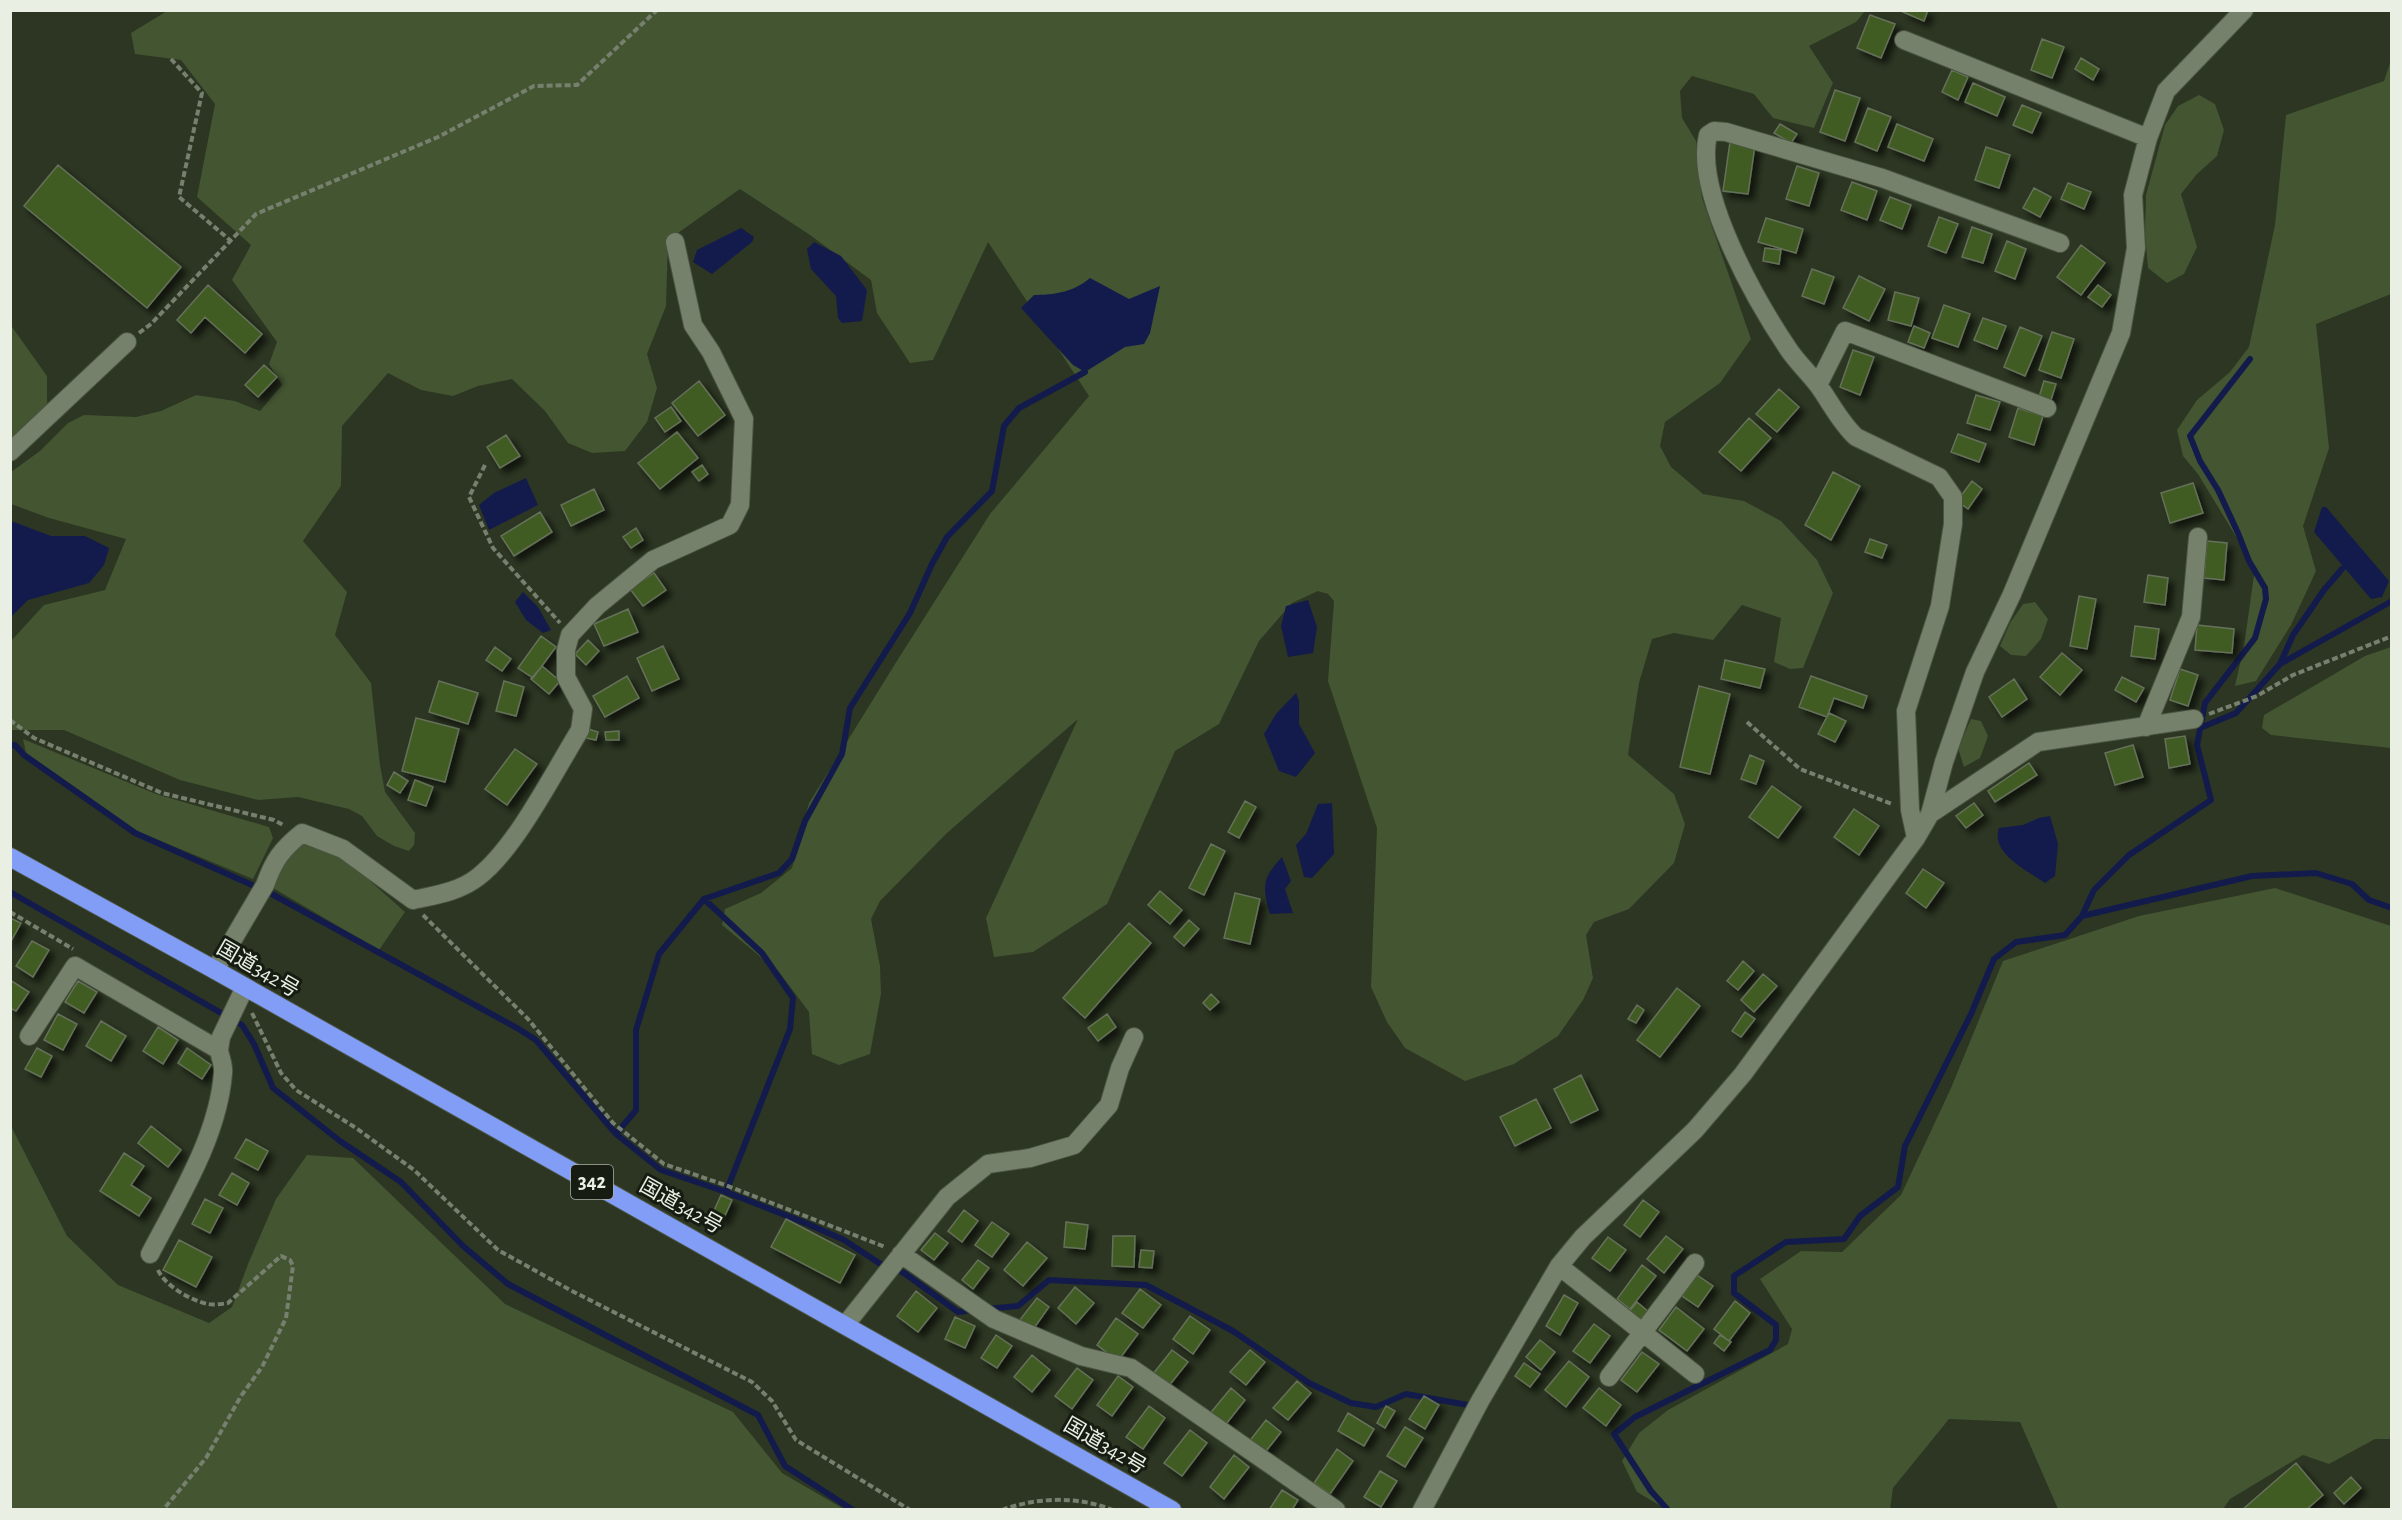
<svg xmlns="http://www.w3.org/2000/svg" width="2402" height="1520" font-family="'Alegreya Sans','Noto Sans JP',sans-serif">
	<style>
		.green { fill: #435531 }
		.water { fill: #121b4c }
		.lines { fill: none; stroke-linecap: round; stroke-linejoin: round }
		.stream { stroke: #121b4c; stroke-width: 6 }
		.building { fill: #415b21; stroke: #65715a; stroke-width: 1.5; filter: url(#shadow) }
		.minor-casing { stroke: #4b5442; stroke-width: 20 }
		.highway-casing { stroke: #4b5442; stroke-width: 20 }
		.path { stroke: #77806f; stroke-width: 4; stroke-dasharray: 6 3; stroke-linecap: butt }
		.minor { stroke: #75816b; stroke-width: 18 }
		.highway { stroke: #829df6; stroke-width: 18 }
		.labels { text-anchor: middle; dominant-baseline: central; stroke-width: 6; stroke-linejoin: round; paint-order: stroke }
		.shield { fill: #171c13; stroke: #aab0a5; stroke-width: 1.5 }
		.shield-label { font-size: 20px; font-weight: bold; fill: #e9f0e3 }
		.street-label { font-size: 21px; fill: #e9f0e3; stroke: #171c13 }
	</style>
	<defs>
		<filter id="shadow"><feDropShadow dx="5.5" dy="5.5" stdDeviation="3" flood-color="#0009"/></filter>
	</defs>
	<rect width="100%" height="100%" fill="#2c3622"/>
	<path class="green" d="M167,11H1865L1856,22L1809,46L1833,83L1814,128L1773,118L1754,94L1692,76L1680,91L1682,118L1696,141L1702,198L1751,339L1720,383L1665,422L1660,446L1671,467L1703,494L1744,501L1781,521L1817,560L1833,593L1803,668L1790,669L1774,662L1781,618L1742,605L1713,640L1674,633L1652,639L1639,683L1628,755L1674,794L1685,824L1674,863L1629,909L1594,922L1586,935L1593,978L1583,1000L1558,1036L1514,1064L1465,1081L1405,1048L1387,1022L1371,987L1377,828L1328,681L1334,601L1328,594L1318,591L1292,603L1259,641L1219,724L1175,751L1107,904L1033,952L994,957L986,918L1078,719L947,833L880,901L871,919L880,966L881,994L870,1054L839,1065L812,1054L809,1012L779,972L722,925L725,909L761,893L792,868L809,803L895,664L990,514L1089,396L988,242L933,360L910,363L877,313L871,280L810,235L740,189L668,240L666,306L647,354L657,388L647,422L625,451L592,453L568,443L545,411L512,379L478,386L453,396L421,390L388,373L342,426L341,486L303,541L347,592L335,635L371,683L380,765L385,792L415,833L414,845L409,851L394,846L377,836L362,816L349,809L298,797L258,800L180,780L64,730H11V641L44,605L105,590L126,539L49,518L11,504V472L40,451L68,423L84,415L136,417L161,411L196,395L235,401L260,411L282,385L269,364L277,342L232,280L251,245L197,197L215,104L181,60L135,54L131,33Z
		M2391,60V294L2316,324L2329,448L2303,526L2316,571L2291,625L2256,681L2235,686L2244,646L2255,568L2198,474L2183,456L2177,430L2197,400L2230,372L2249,347L2275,225L2286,115L2384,81Z
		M2199,95L2215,104L2224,130L2217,156L2197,174L2181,194L2197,247L2184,274L2167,283L2148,268L2145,234L2146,195L2165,125L2178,106Z
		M10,324L47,376V407L10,440Z
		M2035,602L2048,619L2041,639L2026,656L2011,655L2000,646L2010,623L2023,604Z
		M2391,647V748L2271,735L2262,728L2264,715L2365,656Z
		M1971,719L1981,721L1988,736L1980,758L1964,767L1958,748Z
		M23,739L156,794L269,827L273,838L253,879L139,832L26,753Z
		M304,842L339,853L405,912L379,950L273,888L279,865Z
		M2275,888L2391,926V1439H2375L2329,1464L2303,1455L2230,1499L2223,1509H2058L2020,1422L1949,1419L1893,1488L1890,1509H1666L1637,1492L1622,1461L1639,1433L1668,1410L1788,1344L1792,1329L1760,1279L1801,1251L1842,1252L1901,1195L1951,1088L2003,961L2139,916Z
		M11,1126L67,1236L118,1285L209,1323L232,1307L248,1264L276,1199L307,1155L353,1158L505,1304L733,1412L782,1473L844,1509H11Z"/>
	<path class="water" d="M741,228L754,237L752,242L712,274L693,262L697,250Z
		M814,242L841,256L867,290L862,321L842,323L838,318L836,296L811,269L807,249Z
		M1090,278L1129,299L1160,286L1150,333L1144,344L1125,347L1085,372L1073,365L1021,308L1034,295C1054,295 1074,292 1090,278Z
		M526,478L538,505L489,530L479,505L494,493Z
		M2322,507H2326L2389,581L2382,597L2371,599L2314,532Z
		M11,521L51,536H85L109,548L104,565L89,583L28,600L11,617Z
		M523,592L538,607L551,630L543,633L526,620L515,602Z
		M1308,600L1317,627L1313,653L1288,657L1281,626L1286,606Z
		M1296,693L1299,701V724L1315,753L1296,777L1279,771L1264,734L1276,714Z
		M1332,803L1334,854L1312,878L1304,877L1296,845L1306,834L1318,804Z
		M2050,816L2058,844L2055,876L2045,883C2027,870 1990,853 1999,828L2023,825L2039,818Z
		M1282,857L1291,881L1285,889L1293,913L1270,914C1262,885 1262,879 1282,857Z"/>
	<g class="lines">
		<path class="stream" d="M2280,664L2392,601
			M2200,728L2236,713L2280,664L2293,635L2324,590L2342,569
			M10,746L15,745L24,755L135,833L270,893L517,1028L536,1040L616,1134L661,1170L726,1192L808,1224L844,1240L879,1263L904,1273L958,1312L973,1310
			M10,892L242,1025L254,1044L273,1088L340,1141L401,1182L463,1246L508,1284L758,1415L785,1466L853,1510
			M704,899L762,953L793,998L790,1029L726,1192
			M2082,916L2094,890L2129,855L2211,800L2197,745L2205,703L2255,638L2266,599L2265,588L2249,561L2238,533L2218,490L2200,461L2190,436L2250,359
			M616,1134L636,1110V1030L659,954L704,899L779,873L792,859L805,821L842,754L850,708L910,613L932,564L947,537L992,491L1004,426L1019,408L1085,372
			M986,1309L1018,1306L1049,1280L1146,1285L1233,1331L1309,1383L1351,1403L1376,1407L1406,1394L1468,1405
			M1668,1510L1651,1491L1614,1434L1635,1417L1770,1350L1776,1340V1325L1734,1293V1276L1786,1242L1844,1239L1860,1216L1898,1187L1905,1146L1971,1014L1994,959L2016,942L2065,935L2082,916L2252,876L2316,873L2352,884L2369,900L2392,908"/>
	</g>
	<path class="building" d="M1904,10H1928L1924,21L1903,12Z
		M1870,15L1895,24L1881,58L1857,48Z
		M2042,39L2064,47L2052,78L2031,70Z
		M2081,58L2099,69L2093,80L2075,69Z
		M1952,70L1968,77L1958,100L1942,92Z
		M1973,83L2005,97L1997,116L1965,102Z
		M1835,90L1860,98L1845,141L1820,132Z
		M2022,105L2041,113L2032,133L2013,125Z
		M1868,108L1891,117L1877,151L1855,142Z
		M1780,124L1797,134L1791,143L1774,133Z
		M1897,124L1933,139L1924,161L1888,147Z
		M1730,142L1755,145L1748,194L1723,191Z
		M1986,147L2010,155L1999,188L1975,180Z
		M58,165L181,267L147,308L24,206Z
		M1797,166L1819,173L1809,206L1786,199Z
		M1852,182L1877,191L1867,220L1841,210Z
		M2068,183L2091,192L2084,209L2061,199Z
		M2034,188L2051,197L2040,217L2023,208Z
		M1890,197L1911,205L1902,229L1880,220Z
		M1939,217L1958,224L1946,253L1928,246Z
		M1766,218L1803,229L1796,253L1758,242Z
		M1972,227L1992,234L1983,263L1962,257Z
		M2007,241L2026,249L2015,279L1995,271Z
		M2081,245L2105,263L2081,295L2057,277Z
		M1765,248L1781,250L1779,264L1763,261Z
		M1812,269L1834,277L1824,304L1802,296Z
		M1859,276L1885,289L1869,321L1843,308Z
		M208,285L262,334L245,353L205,317L191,333L177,320Z
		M2098,285L2111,295L2102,307L2088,297Z
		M1895,292L1919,298L1911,326L1888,320Z
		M1944,305L1970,314L1958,347L1932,338Z
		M1983,318L2006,326L1997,349L1974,340Z
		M1914,326L1930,333L1924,348L1908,342Z
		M2020,327L2042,336L2025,376L2004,367Z
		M2052,332L2074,339L2061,378L2039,370Z
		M1853,350L1874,357L1860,395L1840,387Z
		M264,365L277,377L258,397L245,385Z
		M699,381L725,415L698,436L672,403Z
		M2044,381L2056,384L2051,400L2039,397Z
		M1779,389L1799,407L1777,432L1756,414Z
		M1976,395L2000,402L1990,430L1967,423Z
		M671,407L681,421L665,432L655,418Z
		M2018,408L2043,416L2034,445L2009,437Z
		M1749,418L1771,438L1741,471L1719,452Z
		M677,432L698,458L660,489L638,463Z
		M1958,434L1986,444L1979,462L1951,452Z
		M506,435L520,456L500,468L487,447Z
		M702,465L708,474L699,481L692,472Z
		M1833,472L1860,486L1831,540L1805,525Z
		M1972,481L1982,489L1968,509L1957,501Z
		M2193,483L2203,513L2170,523L2161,493Z
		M594,489L604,510L571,526L561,505Z
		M540,512L552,532L514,556L501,536Z
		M636,528L643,540L631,548L623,537Z
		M1870,539L1887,545L1882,558L1865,552Z
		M2207,541L2227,543L2224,580L2204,578Z
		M654,573L666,590L643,606L630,589Z
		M2148,575L2168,578L2165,605L2144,602Z
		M2079,596L2096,599L2087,649L2070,646Z
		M628,609L638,632L604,646L594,624Z
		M2197,625L2234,629L2232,653L2195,650Z
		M2135,626L2159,629L2155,659L2131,656Z
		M541,636L556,647L533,678L518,668Z
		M588,640L599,651L586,665L575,654Z
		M663,646L679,679L652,691L637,658Z
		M495,647L511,659L502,671L486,660Z
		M2062,653L2082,670L2060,695L2040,677Z
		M1725,660L1765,669L1760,688L1721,679Z
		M542,666L560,681L549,694L531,679Z
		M2180,669L2198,675L2188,706L2170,700Z
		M627,676L639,698L605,717L593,696Z
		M1811,676L1867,696L1863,708L1834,698L1827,717L1799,707Z
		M2122,677L2144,688L2136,702L2115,690Z
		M2014,679L2027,699L2002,717L1989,697Z
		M439,681L478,693L468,724L429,712Z
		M504,681L524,687L516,716L496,711Z
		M1699,686L1730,694L1710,774L1680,767Z
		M1829,713L1846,721L1835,742L1818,734Z
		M416,718L459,729L445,782L402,771Z
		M588,729L598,732L596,740L586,738Z
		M619,731V740H606L605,732Z
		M2185,736L2190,764L2169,768L2165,739Z
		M2133,745L2143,777L2115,785L2105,753Z
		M515,749L537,764L507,805L485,789Z
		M1750,755L1764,761L1756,784L1741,779Z
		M2029,763L2037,775L1995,802L1988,791Z
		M394,772L408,781L400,793L387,785Z
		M415,780L433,787L426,806L408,800Z
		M1772,786L1801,807L1778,838L1749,817Z
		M1245,801L1256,807L1239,838L1228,832Z
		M1974,803L1983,815L1966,828L1956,816Z
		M1854,809L1879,826L1859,855L1834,837Z
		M1211,844L1225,851L1204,895L1189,888Z
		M1923,869L1944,883L1926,908L1906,893Z
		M1160,891L1182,910L1170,924L1148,905Z
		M1235,893L1260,899L1250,944L1224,938Z
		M10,918L21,923L10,943Z
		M1189,920L1199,929L1184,946L1174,937Z
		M1129,923L1151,943L1085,1018L1063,998Z
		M32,941L49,950L33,977L16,966Z
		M1743,961L1754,971L1738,990L1727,981Z
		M1763,974L1777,986L1754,1012L1741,1000Z
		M10,980L29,992L16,1011L10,1008Z
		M78,981L97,992L84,1013L65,1002Z
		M1677,988L1700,1006L1660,1057L1637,1040Z
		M1211,994L1219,1002L1210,1010L1203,1003Z
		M1637,1005L1644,1010L1636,1023L1628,1019Z
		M1745,1012L1755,1019L1741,1037L1732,1031Z
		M58,1014L77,1024L63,1050L44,1040Z
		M1107,1014L1116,1027L1098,1041L1088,1028Z
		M101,1021L126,1036L111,1061L86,1046Z
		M158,1027L178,1040L163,1064L143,1051Z
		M37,1048L52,1056L41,1077L25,1069Z
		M187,1048L211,1065L202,1079L178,1063Z
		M1581,1075L1598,1110L1571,1123L1554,1089Z
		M1536,1099L1551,1128L1515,1146L1500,1117Z
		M151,1126L181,1150L168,1167L138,1143Z
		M246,1139L268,1151L258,1170L235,1158Z
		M124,1153L144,1166L131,1185L151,1198L139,1216L100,1191Z
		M232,1173L249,1183L237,1205L219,1195Z
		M721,1195L732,1200L723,1220L712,1215Z
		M205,1199L223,1208L210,1233L192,1224Z
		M1643,1200L1659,1212L1640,1237L1624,1225Z
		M964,1210L978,1221L962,1242L948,1231Z
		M786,1219L855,1255L840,1283L771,1247Z
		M992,1222L1009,1234L992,1257L975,1245Z
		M1066,1222L1088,1225L1085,1249L1064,1247Z
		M935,1233L948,1243L934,1260L921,1250Z
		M1113,1236H1135L1134,1267L1112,1266Z
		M1666,1236L1683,1249L1664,1273L1647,1259Z
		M1608,1237L1626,1250L1610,1271L1592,1258Z
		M179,1240L212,1257L196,1287L163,1270Z
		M1027,1242L1047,1258L1023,1286L1004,1270Z
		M1141,1250L1154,1251L1152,1268L1139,1267Z
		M978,1260L989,1268L973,1289L962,1280Z
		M1642,1265L1656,1276L1630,1309L1617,1299Z
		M1697,1275L1713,1286L1698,1307L1682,1296Z
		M1075,1287L1094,1303L1076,1324L1058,1308Z
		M1140,1289L1161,1305L1143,1328L1122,1313Z
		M916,1291L937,1308L918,1332L897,1316Z
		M1564,1295L1578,1303L1560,1335L1546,1326Z
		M1037,1298L1049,1307L1032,1331L1019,1321Z
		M1735,1301L1750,1313L1729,1341L1714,1329Z
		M1637,1302L1650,1313L1641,1323L1628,1313Z
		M1676,1307L1704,1329L1687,1351L1659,1330Z
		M1190,1316L1210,1330L1193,1354L1173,1339Z
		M955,1317L975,1326L965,1348L945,1339Z
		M1116,1318L1138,1334L1118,1361L1097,1345Z
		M1594,1324L1610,1336L1590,1363L1573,1351Z
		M996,1335L1012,1346L997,1368L981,1358Z
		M1720,1335L1731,1342L1724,1351L1714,1343Z
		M1540,1340L1555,1352L1541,1370L1526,1357Z
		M1172,1350L1188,1362L1168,1387L1152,1375Z
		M1250,1350L1265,1362L1246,1385L1230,1372Z
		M1642,1352L1659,1364L1637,1392L1621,1380Z
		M1032,1355L1050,1370L1032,1392L1014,1377Z
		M1569,1361L1589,1377L1566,1407L1545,1390Z
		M1524,1363L1540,1374L1530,1387L1515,1376Z
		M1077,1368L1093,1380L1072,1409L1055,1396Z
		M1118,1376L1133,1387L1112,1416L1097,1405Z
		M1297,1381L1311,1393L1288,1420L1273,1408Z
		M1231,1388L1245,1400L1223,1428L1208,1416Z
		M1599,1388L1621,1405L1606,1426L1583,1408Z
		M1424,1396L1439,1405L1425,1429L1409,1419Z
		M1149,1406L1165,1418L1143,1449L1126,1437Z
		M1386,1406L1395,1411L1385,1428L1377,1423Z
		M1348,1413L1374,1429L1364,1446L1338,1431Z
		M1266,1420L1281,1432L1260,1459L1245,1447Z
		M1405,1427L1423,1438L1405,1467L1387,1456Z
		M1190,1430L1207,1443L1182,1476L1164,1463Z
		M1337,1449L1353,1461L1330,1494L1314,1483Z
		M1234,1455L1249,1467L1224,1499L1210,1487Z
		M2296,1463L2323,1495L2306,1510H2242Z
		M1380,1471L1397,1481L1381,1507L1364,1497Z
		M2351,1477L2361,1488L2344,1504L2334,1493Z
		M1282,1490L1298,1500L1292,1510H1269Z"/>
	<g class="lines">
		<defs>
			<path id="minor" d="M1904,40L2148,138
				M1818,385L1845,331L2047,408
				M10,452L127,342
				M2146,727L2191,617L2198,537
				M1930,814L2038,742L2194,719
				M1916,838L1910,810L1906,711L1940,606L1953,524V497L1939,477L1856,437C1840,422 1831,403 1818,385C1809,373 1797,362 1789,350C1756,301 1694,193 1708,135L1714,131L1726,132L1882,178L2060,243
				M215,970L265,885C274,860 281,850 302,833L343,849L413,900C435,895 459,892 478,877C516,848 554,772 580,730L583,709L566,677V650L570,635L597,606L653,560L730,525L740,505L744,419L711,352L693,325L675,242
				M29,1036L75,966L219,1050C220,1057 224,1065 223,1073C218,1137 179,1198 150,1254
				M219,1050L221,1037L245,987
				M901,1254L994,1319L1081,1356L1131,1368L1336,1510
				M1559,1266L1695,1374
				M846,1324L947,1197L988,1164L1030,1158L1074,1145L1109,1105L1120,1068L1134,1037
				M1609,1377L1695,1263
				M1422,1510L1480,1401L1559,1266L1583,1237L1695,1130L1743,1074L1916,838L1930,814L1944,762L1975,672L2012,594L2121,333L2136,248L2133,195L2148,138L2166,91L2244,10"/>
			<path id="highway" d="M10,857L215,970L1172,1510"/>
		</defs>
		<use href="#minor" class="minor-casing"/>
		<use href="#highway" class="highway-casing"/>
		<path class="path" d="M171,59L202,93L179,197L231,241
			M139,333L151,324L256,214L438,137L534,86L577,85L657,10
			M485,465L469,497L493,548L560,623
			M2209,714L2257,696L2293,675L2392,636
			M10,720L34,738L162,793L274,820L285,826
			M1747,722L1800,769L1892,804
			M10,912L73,949
			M423,915L528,1019L613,1123L664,1164L725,1185L885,1247
			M252,1013L281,1073L296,1090L356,1128L414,1170L498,1250L572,1291L752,1382L772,1401L796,1440L910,1510
			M158,1270C165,1286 192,1301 208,1304C214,1305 222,1304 228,1303L281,1256L290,1260L293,1266L286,1318L262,1367L241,1396L206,1458L163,1510
			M1002,1510C1037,1497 1078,1496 1113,1510"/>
		<use href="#minor" class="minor"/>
		<use href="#highway" class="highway"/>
	</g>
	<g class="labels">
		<rect class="shield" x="571" y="1165" width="42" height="34" rx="4.5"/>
		<g class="shield-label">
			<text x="592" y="1182">342</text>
		</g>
		<g class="street-label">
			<text transform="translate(258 969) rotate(30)">国道342号</text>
			<text transform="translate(681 1206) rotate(29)">国道342号</text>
			<text transform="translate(1105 1446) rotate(30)">国道342号</text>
		</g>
	</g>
	<rect width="2402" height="1520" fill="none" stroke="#e9f0e3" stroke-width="24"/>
</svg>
